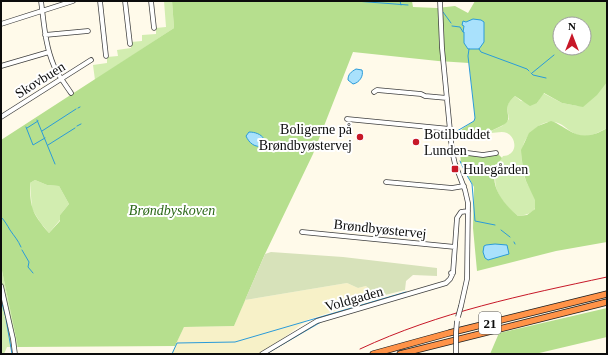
<svg xmlns="http://www.w3.org/2000/svg" width="608" height="355" font-family="'Times New Roman',serif">
	<style>
		.farmland { fill: #f7f1c8 }
		.green { fill: #d2edb0 }
		.forest { fill: #b6df8e; fill-rule: evenodd }
		.cemetery { fill: #d7e2ba }
		.water { fill: #a9e1fc; stroke: #2a9bd9 }
		.lines { fill: none; stroke-linecap: round; stroke-linejoin: round }
		.stream { stroke: #2a9bd9; stroke-width: 1 }
		.minor-casing { stroke: #3f3f3f; stroke-width: 5.5 }
		.highway-casing { stroke: #1d1d1d; stroke-width: 7 }
		.minor { stroke: #fff; stroke-width: 4 }
		.highway { stroke: #ff9348; stroke-width: 5.5 }
		.rail { stroke: #c71828; stroke-width: 1 }
		.minor-bridge-casing { stroke: #3f3f3f; stroke-width: 5.5; stroke-linecap: butt }
		.minor-bridge { stroke: #fff; stroke-width: 4 }
		.poi-dot { fill: #c71828; stroke: #fff; stroke-width: 1.5 }
		.labels { text-anchor: middle; dominant-baseline: central; stroke-width: 4; stroke-linejoin: round; paint-order: stroke }
		.shield { fill: #fff; stroke: #555; stroke-width: 1 }
		.shield-label { font-size: 13px; font-weight: bold; fill: #0c0c0c }
		.street-label { font-size: 14px; fill: #0c0c0c; stroke: #fff }
		.poi-label { font-size: 14px; fill: #0c0c0c; stroke: #fff; text-anchor: start }
		.park-label { font-size: 14px; font-style: italic; fill: #2b6817; stroke: #fff }
	</style>
	<rect width="100%" height="100%" fill="#fffaea"/>
	<path class="farmland" d="M347,283L358,288L366,286L377,297L307,320L263,354H171L184,327L234,326L245,300Z"/>
	<path class="green" d="M164,1H172L174,28L95,80L93,65L107,63V57L118,56L117,50L131,48V42L142,41V35L156,34V28L166,27Z
		M606,82H607V128C599,132 591,137 581,136C571,134 566,126 558,123C544,117 529,132 524,143C520,152 522,172 526,181C528,186 531,190 534,195C541,209 531,215 518,216C497,199 487,181 503,156C519,155 516,137 507,133C502,131 496,133 491,133V131L502,126L509,119C507,107 505,104 515,96L521,101L537,103L543,93L562,103L578,106L588,101Z
		M35,180L47,185L59,186L69,204L60,215V220L49,233L40,222L32,209L30,183Z
		M1,266L18,347H7L4,354H1Z"/>
	<path class="forest" d="M172,1H412L413,7L437,8L455,6L468,13L475,1H607V82L597,95L583,107L562,103L544,93L537,103L530,106L515,96C500,108 513,116 506,123C503,126 496,128 491,131L489,138L476,140L459,135L462,129L474,121L475,118L469,63L438,61L353,52L313,154L265,254L234,326L184,327L175,346L18,347L1,266V140L174,28ZM560,24H584V48H560ZM35,180L47,185L59,186L69,204L60,215V221L49,233C32,213 30,208 30,183Z
		M551,121C558,123 562,127 568,130C582,139 594,136 607,128V242L556,251L477,271L473,228L474,187L461,164L460,152L498,154L502,158C500,161 497,165 496,169C489,187 505,205 518,216L527,215L535,209V200L526,181L523,171L521,150L529,133L538,126Z
		M607,308V337L535,354H490L499,333Z"/>
	<path class="cemetery" d="M271,252L343,257L437,268V276L413,275L406,281L405,290L377,297L366,286L358,288L347,283L245,300L265,254Z"/>
	<path class="water" d="M473,19L481,20L484,22V42L479,49H468L464,43V32H463L464,26L462,25L463,21L466,22Z
		M356,69L362,70C364,76 359,83 353,84L348,80C348,74 351,72 356,69Z
		M249,132C255,132 261,134 264,139L263,146C255,148 249,143 246,136Z
		M495,244L507,245L509,254L488,260L485,258L483,252L484,246L486,245Z"/>
	<g class="lines">
		<path class="stream" d="M355,1L408,5
			M400,1L401,5
			M443,12L451,23
			M452,26L460,27L463,32
			M479,49L481,52L527,69L529,71
			M531,73L533,75L546,78
			M532,73L554,55
			M78,108L80,107
			M37,120L55,164
			M77,126L81,124
			M26,127L33,145L45,138
			M27,128L38,121
			M42,131L76,109
			M456,137L457,131L474,121L475,118L468,56L469,49
			M48,145L75,128
			M460,161L465,172L472,184L475,221L495,225
			M1,217C5,221 7,225 10,230C14,236 18,240 21,247
			M501,230L510,237
			M514,242L515,244
			M22,250L29,262L28,267L33,273
			M1,300L6,318
			M6,319L12,354
			M172,354L177,343L235,342L406,292
			M266,354L321,322"/>
		<defs>
			<path id="minor" d="M41,1C44,23 45,45 54,66C58,75 65,84 71,93
				M100,1L106,56
				M125,1L130,44
				M151,1L154,28
				M440,1L442,48L452,151L455,164L465,190L468,203L467,279L461,306
				M1,24L73,1
				M45,35L88,31
				M1,66L49,52
				M374,92L377,90L421,94L425,96L447,98
				M1,117L91,60
				M347,119L450,129
				M452,151L483,155L496,153
				M386,182L452,188L464,186
				M302,232L455,247
				M451,273H453L457,218L461,212L468,211
				M1,286L13,339L15,354
				M262,354L317,321L446,283L450,279L453,273"/>
			<path id="highway" d="M373,354L449,333L607,294
				M400,354L607,302"/>
		</defs>
		<use href="#minor" class="minor-casing"/>
		<use href="#highway" class="highway-casing"/>
		<use href="#minor" class="minor"/>
		<use href="#highway" class="highway"/>
		<path class="rail" d="M360,349C439,312 523,295 607,277"/>
		<defs>
			<path id="minor-bridge" d="M458,317L461,306
				M456,353V332L457,321"/>
		</defs>
		<use href="#minor-bridge" class="minor-bridge-casing"/>
		<use href="#minor-bridge" class="minor-bridge"/>
	</g>
	<g class="poi-dot">
		<circle cx="360" cy="137" r="4"/>
		<circle cx="416" cy="142" r="4"/>
		<rect x="451" y="165" width="8" height="8" rx="2"/>
	</g>
	<g class="labels">
		<rect class="shield" x="479" y="312" width="22" height="22" rx="3"/>
		<g class="shield-label">
			<text x="490" y="323">21</text>
		</g>
		<g class="street-label">
			<text transform="translate(40 80) rotate(-32)">Skovbuen</text>
			<text transform="translate(380 229) rotate(6)">Brøndbyøstervej</text>
			<text transform="translate(354 299) rotate(-16)">Voldgaden</text>
		</g>
		<g class="poi-label">
			<text x="352" y="129" text-anchor="end">Boligerne på<tspan x="352" dy="16">Brøndbyøstervej</tspan></text>
			<text x="424" y="134">Botilbuddet<tspan x="424" dy="16">Lunden</tspan></text>
			<text x="463" y="169">Hulegården</text>
		</g>
		<g class="park-label">
			<text x="172" y="210">Brøndbyskoven</text>
		</g>
	</g>
	<rect width="608" height="355" fill="none" stroke="#0c0c0c" stroke-width="4"/>
	<g transform="translate(572 36)"><circle r="19" fill="#ffffff" stroke="#9e9e9e"/>
	<path d="M0-3L7 15L0 10L-7 15Z" fill="#c71828"/>
	<text y="-6" font-size="11" font-weight="bold" text-anchor="middle" fill="#0c0c0c">N</text>
	</g>
</svg>
